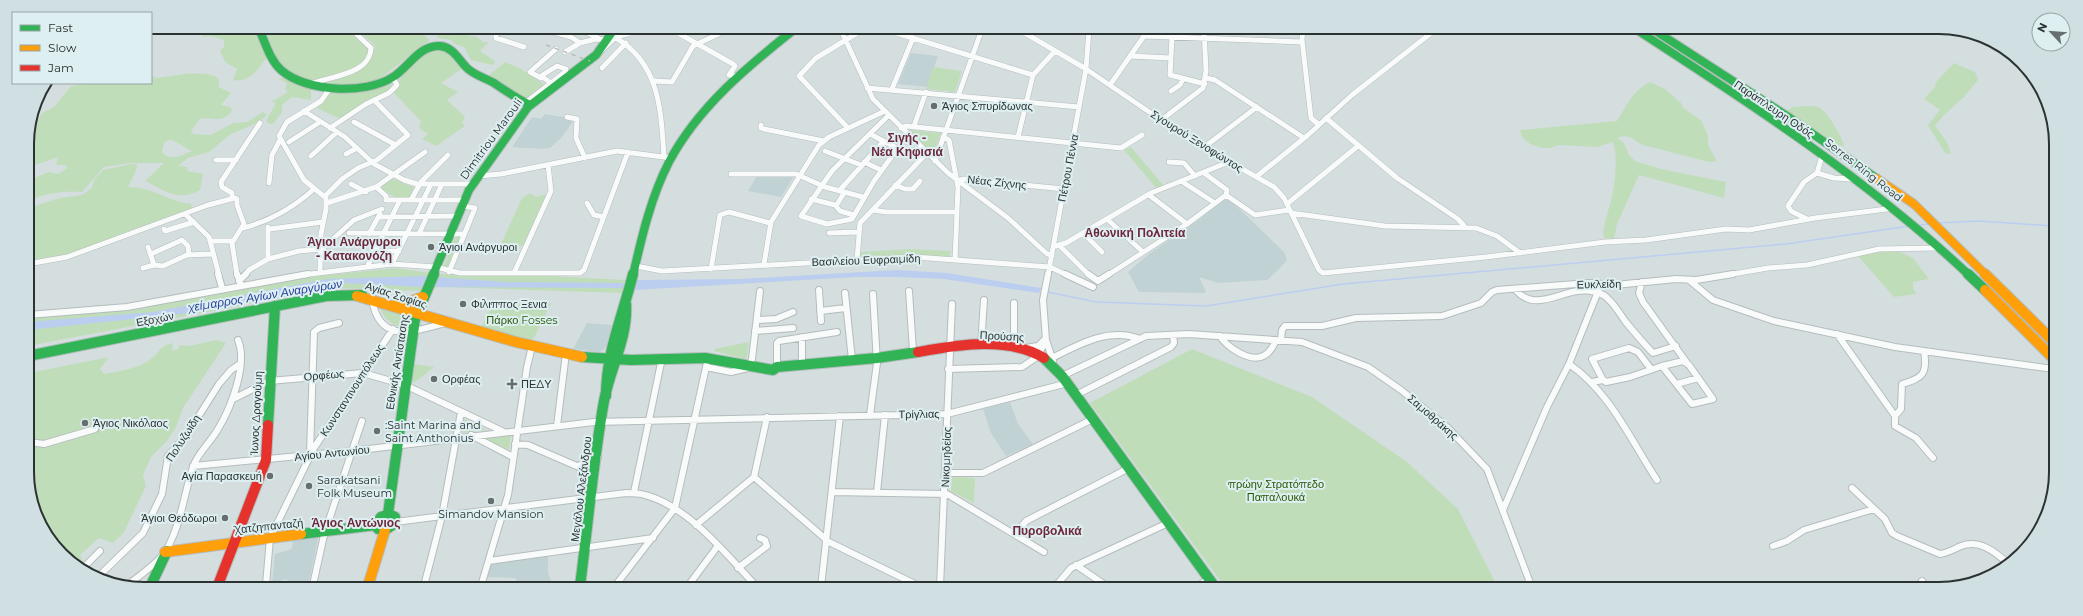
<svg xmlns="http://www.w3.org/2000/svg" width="2083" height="616" font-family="Montserrat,sans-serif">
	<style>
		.built { fill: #c0d2d3 }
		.green { fill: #c0ddb9; fill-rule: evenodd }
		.water { fill: #bccef0 }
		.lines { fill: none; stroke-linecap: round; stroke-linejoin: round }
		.stream { stroke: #bccef0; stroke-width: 1.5 }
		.street-far1-casing { stroke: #b5bcbd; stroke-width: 6 }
		.street-casing { stroke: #b5bcbd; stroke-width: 8 }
		.fast-far1-casing { stroke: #b5bcbd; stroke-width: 10 }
		.fast-casing { stroke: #b5bcbd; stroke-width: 12 }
		.slow-far1-casing { stroke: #b5bcbd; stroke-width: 10 }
		.slow-casing { stroke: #b5bcbd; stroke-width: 12 }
		.jam-casing { stroke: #b5bcbd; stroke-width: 12 }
		.street-far1 { stroke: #f9fafa; stroke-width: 5 }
		.street { stroke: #f9fafa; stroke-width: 6 }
		.fast-far1 { stroke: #30b455; stroke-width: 8 }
		.fast { stroke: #30b455; stroke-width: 10 }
		.slow-far1 { stroke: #ff9f0a; stroke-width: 8 }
		.slow { stroke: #ff9f0a; stroke-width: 10 }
		.jam { stroke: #e5322d; stroke-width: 10 }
		.rail { stroke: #bbbdbd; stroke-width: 1.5; stroke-dasharray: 4.5 4.5; stroke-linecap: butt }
		.poi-dot { fill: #666e6f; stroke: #deeff1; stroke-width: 1.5 }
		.labels { text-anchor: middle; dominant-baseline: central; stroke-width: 4; stroke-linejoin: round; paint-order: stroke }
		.poi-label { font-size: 11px; fill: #2b3232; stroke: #deeff1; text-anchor: start }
		.street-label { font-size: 11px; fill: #2b3232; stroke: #deeff1 }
		.park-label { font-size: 11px; fill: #265701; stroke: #deeff1 }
		.neighbourhood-label { font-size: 12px; font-weight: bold; fill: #6d283c; stroke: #deeff1 }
		.water-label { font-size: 12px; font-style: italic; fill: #29449f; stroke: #deeff1 }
		.rim { fill: none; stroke: #2b3232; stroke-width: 2 }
	</style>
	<rect width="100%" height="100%" fill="#d5dedf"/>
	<path class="built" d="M911,53L938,56L927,87L898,84Z
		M545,114L575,119L561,138L550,148L543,149L512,147L532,117L541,119Z
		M757,176H794L781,197L748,191Z
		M1227,197L1284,252L1287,260L1279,269L1267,280L1218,283L1199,277L1206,292L1203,293L1139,292L1128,272L1149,254L1200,219Z
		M587,323L612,325L606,347L602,351L598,352L573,349Z
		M1010,402L1018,424L1033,444L1006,456L991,433L983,409Z
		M318,538L309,582L287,585V579L272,583L275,554L292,549L293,541Z
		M548,556V573L553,586H521L515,578L488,577L491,564Z"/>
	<path class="green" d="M195,27H255L268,55C260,67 250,84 233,80L237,69L225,62L220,50L224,47V40L211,36L204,37Z
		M257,27H346L375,50V46C370,39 360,34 352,27L417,28L424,31L425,36L430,40L378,80L365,84L315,87L311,90V100L292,97L282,105V112L273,124H269L266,121L276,103L271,102L288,92L285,89L287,83L278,79L289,76Z
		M432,28H468L469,36C478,36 478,38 483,42H489L480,51L495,61L493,65L471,60L464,47L455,44L451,40L438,38Z
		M438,48L449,52L463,68L441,83L458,92L447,100L465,117L462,123L465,126L436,146L422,139L428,134L419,128L421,121L394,93C400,86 397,82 401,77C410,62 423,55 438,48Z
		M505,62L521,69L545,85L526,100L488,76Z
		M1954,63L1975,72L1978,80L1964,97L1944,115L1935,126L1947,142L1951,154L1945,153L1928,125L1940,110L1924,99L1934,88L1937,81Z
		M933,67L962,71L955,92L926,89Z
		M184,74C191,74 216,71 219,81C219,83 218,85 219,87L231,93L221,105L231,107L232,111C222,124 213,117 200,119L191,131L193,134L211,135L233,123L247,122L263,112L267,115L257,123L231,134L209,152L188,158L178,166L187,167L188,171L203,174L200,190C178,202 166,191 145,181L164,163H130L104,167L82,192C62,191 46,193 28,201L27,181L49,172L58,174L67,168L65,165H56L58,157L27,168L28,134L33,130L42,113L54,107L71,86L92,83H151V76L157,78ZM168,140H172L192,151C182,155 171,162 162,152L164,143Z
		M1650,82L1665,89L1681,103L1683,108L1701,120L1708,136V145L1717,161L1709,162L1643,145C1633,140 1629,133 1617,138L1624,143L1629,155L1635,161L1661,169L1726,182L1724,198L1639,175L1617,224L1614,239L1604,238C1602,228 1606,221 1608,211C1614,194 1619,158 1613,142L1597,147L1559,145L1550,148H1542L1530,144L1522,137L1520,130L1617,121C1627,105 1633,90 1650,82Z
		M392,85H394L393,89L369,101H365L342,118L336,117L317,108L332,92L382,88Z
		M1805,106C1808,106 1814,106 1818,107C1827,110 1843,138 1844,146L1833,145L1785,112L1793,107Z
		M909,130L941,133L933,153V154Z
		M1131,147L1164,186L1157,189L1124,150Z
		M132,164H137C136,173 132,179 128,187C150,186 170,202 191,204L192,209L66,255L28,263V208L60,198L82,195L92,188L94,180L103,170Z
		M393,179L414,187L409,198L395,197L382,189V186Z
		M530,193L536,197L545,194L546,195L523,246L501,244L522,198Z
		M456,236L461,237L447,268L444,266Z
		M910,249L951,251L949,257L908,255L860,256L861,252Z
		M1893,249L1913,258L1929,279L1913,282V288L1916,294L1894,297L1858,256L1862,254Z
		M396,268L430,273L422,291L333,288L28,346V316L88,313L308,277Z
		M438,274L552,276L625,280L622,293L438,287L431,289Z
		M495,301L551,303L534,338L528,340L481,328Z
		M383,308L406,316L408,325L404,328C395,326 384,320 381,310Z
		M216,340L226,343L183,408L176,427L167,441L151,457L143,475L146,486L124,532L113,543L99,538L80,555L83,561L78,563L56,549L29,495V373L109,357L100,369L104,374C120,371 139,369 152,358C163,350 157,347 173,343L172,351L178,349L180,345L189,346Z
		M749,342L747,357L745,359L714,351L715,349Z
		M1192,349L1312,397L1407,462L1458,509L1498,588L1225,587L1090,403Z
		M414,364L434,367L415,382L412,381Z
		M464,419L487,430L462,433Z
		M511,435L509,450L485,439L486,438Z
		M952,477L975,478L974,503L951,491Z"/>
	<path class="water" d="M897,270L947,273L1041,288L1039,293L944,279L897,277H856L634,290L637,280L740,279Z
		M427,276L422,287L343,283L181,314L28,330V322L153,312L327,279Z
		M435,277L506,282L624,283L622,288L430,287Z"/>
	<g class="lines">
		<path class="stream" d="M1937,223L1980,221L2053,226
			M1918,225L1930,224
			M1048,292L1096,302L1206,306L1343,284L1786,244L1910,226"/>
		<defs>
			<path id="street-far1" d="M496,28V38L524,47
				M539,28L571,37L580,43L596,39L608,40
				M577,28L598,38
				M840,28L873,99L948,173L1008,218L1046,253L1052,256
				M883,29L1033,75
				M1018,29L1086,69L1186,137L1274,187L1284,198L1319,270L1323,273L1486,257L1605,242L1646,240L1726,229L1749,230L1815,218L1887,209
				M1303,29L1302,40L1311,118L1318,124
				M1144,36L1302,42
				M615,37L631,33H678L733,64L735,66L729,75L735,76
				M1172,37L1170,75L1205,84
				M616,38C660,64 661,111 664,157
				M911,38L912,29
				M601,51L614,39L619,28
				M565,52L580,43
				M1130,56L1171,58
				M557,66L566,69L565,72L551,83L541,76Z
				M602,68L626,43
				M541,78L530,72L556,49
				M1206,78L1215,80L1304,138
				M654,81L672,82L693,46L731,28
				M311,84C330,76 370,75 371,48L349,27
				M1110,85L1144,36V29
				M867,88L1079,107
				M892,89L913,38
				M1171,91L1180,85L1183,79
				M525,103L551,83
				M304,111L345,137L374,164L404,180L417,184H472
				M889,115L832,171L801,216L827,224L852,219L874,181L908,134
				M567,117L577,119L576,138L585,158
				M1326,118L1397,178L1458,219L1465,227
				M1160,121L1203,88L1206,71L1204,29
				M354,122L394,144
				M761,125V128L764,129L824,141
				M914,126L926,92
				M330,128L366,104L389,93L397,85L393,78
				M848,128L799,76L816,58L864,29
				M901,128L906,126L1121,148L1142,135
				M870,134L897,148
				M943,137L949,140L958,187L955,260
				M1018,137L1033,75L1055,51
				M289,142L320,122
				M1203,148L1257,107
				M825,151L861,165
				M346,154L357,148
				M311,156L337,132
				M216,160H236
				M935,161L982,29
				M864,162L881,170
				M1169,162L1184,163L1195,176
				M1204,173L1227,190L1226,195
				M1817,173L1834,178L1852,179
				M731,174H796L825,187L863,197
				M478,176L501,174L617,151L671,158
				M1256,177L1308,135L1352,95L1435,30
				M957,181L964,179L1064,189
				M1181,181L1215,203
				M269,183L272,155L280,140
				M351,184L366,192
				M895,185L905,189H913L920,181
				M376,187L386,196V200
				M839,191L883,142
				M1149,195L1187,224
				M1226,195L1255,215L1289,210
				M325,196L342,179L358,168L377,160L408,135L374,100
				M232,198V193L222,187L221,182L260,123
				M811,199L835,205L840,211L854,215
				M386,200H465
				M411,200L421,182L448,155
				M327,203L376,187L425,152
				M587,203L594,215L604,217
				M1287,204L1358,146
				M836,206L844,193
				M873,210L886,212H957
				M1291,213L1385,226L1476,228L1497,236L1520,253
				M185,214L209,237L219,275
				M378,217L458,216
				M1107,219L1143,252
				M1807,219L1791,211L1788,206L1804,182L1817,173L1822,156
				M268,227V259
				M243,228C270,221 293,208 314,189
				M164,229L165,231L194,222
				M270,229L323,222
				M349,233L464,234
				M829,233L858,232
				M1083,233L1102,252
				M369,234L380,214
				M419,234L442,184
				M210,241H232
				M1059,245L1089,275
				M1056,246L1066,243L1151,193L1229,162
				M148,247L154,265
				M375,251H399
				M151,254L182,240L188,246L189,255
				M857,260L860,223L927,153
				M28,264L67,257L208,205L235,198L237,199V205L244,224L232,243L237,275
				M392,264L431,184
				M764,264L771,222L819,145L829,137L885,111
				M154,265L163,266L187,255L212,254
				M636,266L662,271L915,257L1050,267L1067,275
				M367,267L400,200
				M143,268L154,265
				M711,269L720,215L729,212L770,223
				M320,271L321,234L326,209V198L304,180L279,136L287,122L321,101L330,88
				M449,272L475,208L462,206
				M514,273L551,191L548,165
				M245,275L249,270L268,259L299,251L322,249L354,220L382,209
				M302,275L392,264L436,267L460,273H580L584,270L628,152
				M1048,275L1086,69L1089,29
				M1108,275L1187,224L1226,195
				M1727,275L1768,268L1807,265L1879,249L1935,248"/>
			<path id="street" d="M218,274L222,288
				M237,274L241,285
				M1065,274L1093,287
				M1088,274L1098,281L1109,274
				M1689,280L1713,300L1774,321L1895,347L2053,369
				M239,281L246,274
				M1642,282L1639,293L1643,302L1687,363
				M1515,289C1537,317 1567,283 1595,292C1599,293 1605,295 1608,299C1615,305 1620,314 1625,321C1634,332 1643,343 1653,353L1676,346
				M819,290L821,321
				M909,291L913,351
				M845,293L852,360
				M372,299C379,344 412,332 445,323
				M1014,303V347
				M820,311L846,308
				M28,315L127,307L308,274
				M757,320L776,319L793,312
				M755,331L793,328
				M1837,334L1895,416
				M1220,336C1223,342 1228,345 1233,349C1251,361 1267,363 1276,340
				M802,337V365
				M1046,340L1053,361
				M1281,340L1282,330L1285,326H1322L1356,318L1442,316L1481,303L1492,292L1497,290L1589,283L1615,285L1676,279L1696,280L1733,274
				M981,346L984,300
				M1026,348L1038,346L1044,340
				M1924,351C1928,375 1922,378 1902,384L1901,409L1895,416V426L1916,438L1933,458
				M1052,358C1079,344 1110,327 1140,339
				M1683,361L1689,365L1713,399L1692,404L1662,366Z
				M1569,364C1610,392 1630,439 1657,480
				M706,367L731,372L748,368L752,359L760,291
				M777,367V343L779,341L837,332
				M948,369L1022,367L1037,357L1046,340L1043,300L1048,274
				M1062,376L1146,336L1189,334L1302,342L1368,367L1401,390L1447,427L1487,469L1532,588
				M1603,380L1592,359L1629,348L1638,352L1651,369
				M1592,382L1603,380L1606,382L1630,377L1662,366
				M1677,384L1698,378
				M1076,395L1171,347L1174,343L1173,335
				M233,399L269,381L363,373L405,385L502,431
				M870,415L877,363L873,294
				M557,426L566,353
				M471,435L513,457
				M29,442L44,444L95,429
				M515,444L528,445L595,474
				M310,453L314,332L319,328L339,323
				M193,466L352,451L594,422L947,414L1068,383
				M578,466L598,457
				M945,473H983L1093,419
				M754,477L829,542L921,587
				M1852,488L1885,519L1892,533L1897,536L1940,554C1948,553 1954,549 1961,546C1980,539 1995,552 2009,564
				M634,492L662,358
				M832,492L947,494L1044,552
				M877,492L885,415
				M1503,510L1547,407L1569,364L1601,284
				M395,522L626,493C632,493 639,493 645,495C688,506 726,554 756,586
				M696,525L754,477L767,417
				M1015,534L1026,521L1129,468
				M1773,546L1787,541L1804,530L1874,509
				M489,561L653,538
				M1076,565L1108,587
				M84,567L100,551
				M738,568L767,546L765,540L760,538
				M99,576L143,533L162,494L168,456L188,433L219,384L231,370L240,364
				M1922,581L1928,589
				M128,585C142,573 161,562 169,545C182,520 184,493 193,467C198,452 211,442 218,429C231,408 248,364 238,340
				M266,585L270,538L314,448L393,329
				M313,585L324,535L362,421
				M424,586L442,516L461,412
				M481,586L508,495L527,367L532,346
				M615,586L675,508L708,358
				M688,586L717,547
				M821,587L840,416
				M940,587L952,304
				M1055,587L1071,568L1168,523
				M1197,587L1208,579"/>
			<path id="fast-far1" d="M258,27C265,41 269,59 281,70C306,92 365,95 393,77C409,67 419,45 440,46C453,47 459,60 467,68C474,75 485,78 494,83C506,91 517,99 530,105
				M1637,30C1753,105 1868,180 1969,275
				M1654,30L1790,118L1876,178
				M433,275L469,190L528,107L596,55L615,28
				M633,275C642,236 651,197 669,162C698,107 748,66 796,28"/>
			<path id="fast" d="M1968,274L1985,290
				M28,356L326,296L362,295
				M582,357L631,360L705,358L773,370L777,367L877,358L918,352
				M1044,358L1062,376L1215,587
				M606,396C606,352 623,315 633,274
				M268,425L275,306
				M388,514L415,319L434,274
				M389,514L395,517L394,524L385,530L378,529L376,525L381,517Z
				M301,534L376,525
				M151,585L167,551
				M580,586C588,525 593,462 604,401C610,368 628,339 626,304"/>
			<path id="slow-far1" d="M1876,178L1914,204L1986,275"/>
			<path id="slow" d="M1985,274L2053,341
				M1985,290L2053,358
				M357,296L516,342L582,357
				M398,302L412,301L423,297
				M165,552L301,534
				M368,586L385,530"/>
			<path id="jam" d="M918,352C958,345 1008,336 1044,358
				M218,585L266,460L268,425"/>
		</defs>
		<use href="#street-far1" class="street-far1-casing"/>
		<use href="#street" class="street-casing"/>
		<use href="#fast-far1" class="fast-far1-casing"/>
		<use href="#fast" class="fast-casing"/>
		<use href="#slow-far1" class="slow-far1-casing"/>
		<use href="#slow" class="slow-casing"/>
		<use href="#jam" class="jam-casing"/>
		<use href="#street-far1" class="street-far1"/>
		<use href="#street" class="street"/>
		<use href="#fast-far1" class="fast-far1"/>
		<use href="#fast" class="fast"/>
		<use href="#slow-far1" class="slow-far1"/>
		<use href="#slow" class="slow"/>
		<use href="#jam" class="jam"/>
		<path class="rail" d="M546,45L590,61"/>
	</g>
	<g class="poi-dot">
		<circle cx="934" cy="106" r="4"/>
		<circle cx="431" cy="247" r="4"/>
		<circle cx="463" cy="304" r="4"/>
		<circle cx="434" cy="379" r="4"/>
		<path d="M510 378h4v4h4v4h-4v4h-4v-4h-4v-4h4z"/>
		<circle cx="85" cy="423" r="4"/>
		<circle cx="377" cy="431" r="4"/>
		<circle cx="270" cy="476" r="4"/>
		<circle cx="309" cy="486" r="4"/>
		<circle cx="491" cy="501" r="4"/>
		<circle cx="225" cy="518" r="4"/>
	</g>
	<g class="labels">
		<g class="poi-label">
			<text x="942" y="106">Άγιος Σπυρίδωνας</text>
			<text x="439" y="247">Άγιοι Ανάργυροι</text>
			<text x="471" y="304">Φιλιππος Ξενια</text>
			<text x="442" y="379">Ορφέας</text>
			<text x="521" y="384">ΠΕΔΥ</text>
			<text x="93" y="423">Άγιος Νικόλαος</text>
			<text x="385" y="425">:Saint Marina and<tspan x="385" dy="13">Saint Anthonius</tspan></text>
			<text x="262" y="476" text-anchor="end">Αγία Παρασκευή</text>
			<text x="317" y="480">Sarakatsani<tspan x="317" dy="13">Folk Museum</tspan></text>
			<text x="491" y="514" text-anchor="middle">Simandov Mansion</text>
			<text x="217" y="518" text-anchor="end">Άγιοι Θεόδωροι</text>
		</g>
		<g class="street-label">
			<text transform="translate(1774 109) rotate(34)">Παράπλευρη Οδός</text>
			<text transform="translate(491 139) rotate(-54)">Dimitriou Marouli</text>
			<text transform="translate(1197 141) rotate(32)">Σγουρού Ξενοφώντος</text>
			<text transform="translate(1068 168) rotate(-79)">Πέτρου Πέννα</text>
			<text transform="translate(1864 170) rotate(38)">Serres Ring Road</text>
			<text transform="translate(997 182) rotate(6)">Νέας Ζίχνης</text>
			<text transform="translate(866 260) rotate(-2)">Βασιλείου Ευφραιμίδη</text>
			<text transform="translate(1599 284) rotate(-1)">Ευκλείδη</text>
			<text transform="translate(396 295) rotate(18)">Αγίας Σοφίας</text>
			<text transform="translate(155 319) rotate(-11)">Εξοχών</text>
			<text transform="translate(1002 336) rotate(3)">Προύσης</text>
			<text transform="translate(397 362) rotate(-81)">Εθνικής Αντίστασης</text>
			<text transform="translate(324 375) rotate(-5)">Ορφέως</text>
			<text transform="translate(352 390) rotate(-57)">Κωνσταντινουπόλεως</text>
			<text transform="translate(256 413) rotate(-87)">Ίωνος Δραγούμη</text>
			<text transform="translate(919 414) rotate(-1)">Τρίγλιας</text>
			<text transform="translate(1433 417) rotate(41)">Σαμοθράκης</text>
			<text transform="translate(183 438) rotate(-57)">Πολυζωίδη</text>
			<text transform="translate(332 453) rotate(-6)">Αγίου Αντωνίου</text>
			<text transform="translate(946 457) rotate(-88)">Νικομηδείας</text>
			<text transform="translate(581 489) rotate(-83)">Μεγάλου Αλεξάνδρου</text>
			<text transform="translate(269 526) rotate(-6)">Χατζηπανταζή</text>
		</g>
		<g class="park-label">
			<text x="522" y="320">Πάρκο Fosses</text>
			<text x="1276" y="484">πρώην Στρατόπεδο<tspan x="1276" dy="13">Παπαλουκά</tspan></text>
		</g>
		<g class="neighbourhood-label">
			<text x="907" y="137">Σιγής -<tspan x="907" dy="14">Νέα Κηφισιά</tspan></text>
			<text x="1135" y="232">Αθωνική Πολιτεία</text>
			<text x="354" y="241">Άγιοι Ανάργυροι<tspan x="354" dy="14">- Κατακονόζη</tspan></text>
			<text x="356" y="522">Άγιος Αντώνιος</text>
			<text x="1047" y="530">Πυροβολικά</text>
		</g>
		<g class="water-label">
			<text transform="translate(265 295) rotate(-9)">χείμαρρος Αγίων Αναργύρων</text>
		</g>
	</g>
	<path d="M0 0H2083V616H0ZM144 34H1939A110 110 0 0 1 2049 144V472A110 110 0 0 1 1939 582H144A110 110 0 0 1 34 472V144A110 110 0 0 1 144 34Z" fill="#d0e0e2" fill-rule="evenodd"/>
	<path class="rim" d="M144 34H1939A110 110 0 0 1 2049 144V472A110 110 0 0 1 1939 582H144A110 110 0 0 1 34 472V144A110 110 0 0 1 144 34Z"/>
	<rect x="12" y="12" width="140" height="72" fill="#deeff1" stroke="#96a3a5"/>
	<rect x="20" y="25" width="20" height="6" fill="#30b455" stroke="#96a3a5"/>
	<text x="48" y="32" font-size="12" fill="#2b3232">Fast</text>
	<rect x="20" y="45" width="20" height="6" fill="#ff9f0a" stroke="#96a3a5"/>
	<text x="48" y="52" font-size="12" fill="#2b3232">Slow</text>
	<rect x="20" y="65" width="20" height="6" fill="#e5322d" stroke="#96a3a5"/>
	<text x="48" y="72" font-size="12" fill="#2b3232">Jam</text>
	<g transform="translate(2051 32) rotate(296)"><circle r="19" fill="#deeff1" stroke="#96a3a5"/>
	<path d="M0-3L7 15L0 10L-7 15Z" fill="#666e6f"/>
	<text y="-6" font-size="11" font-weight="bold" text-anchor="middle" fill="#2b3232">N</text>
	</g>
</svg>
